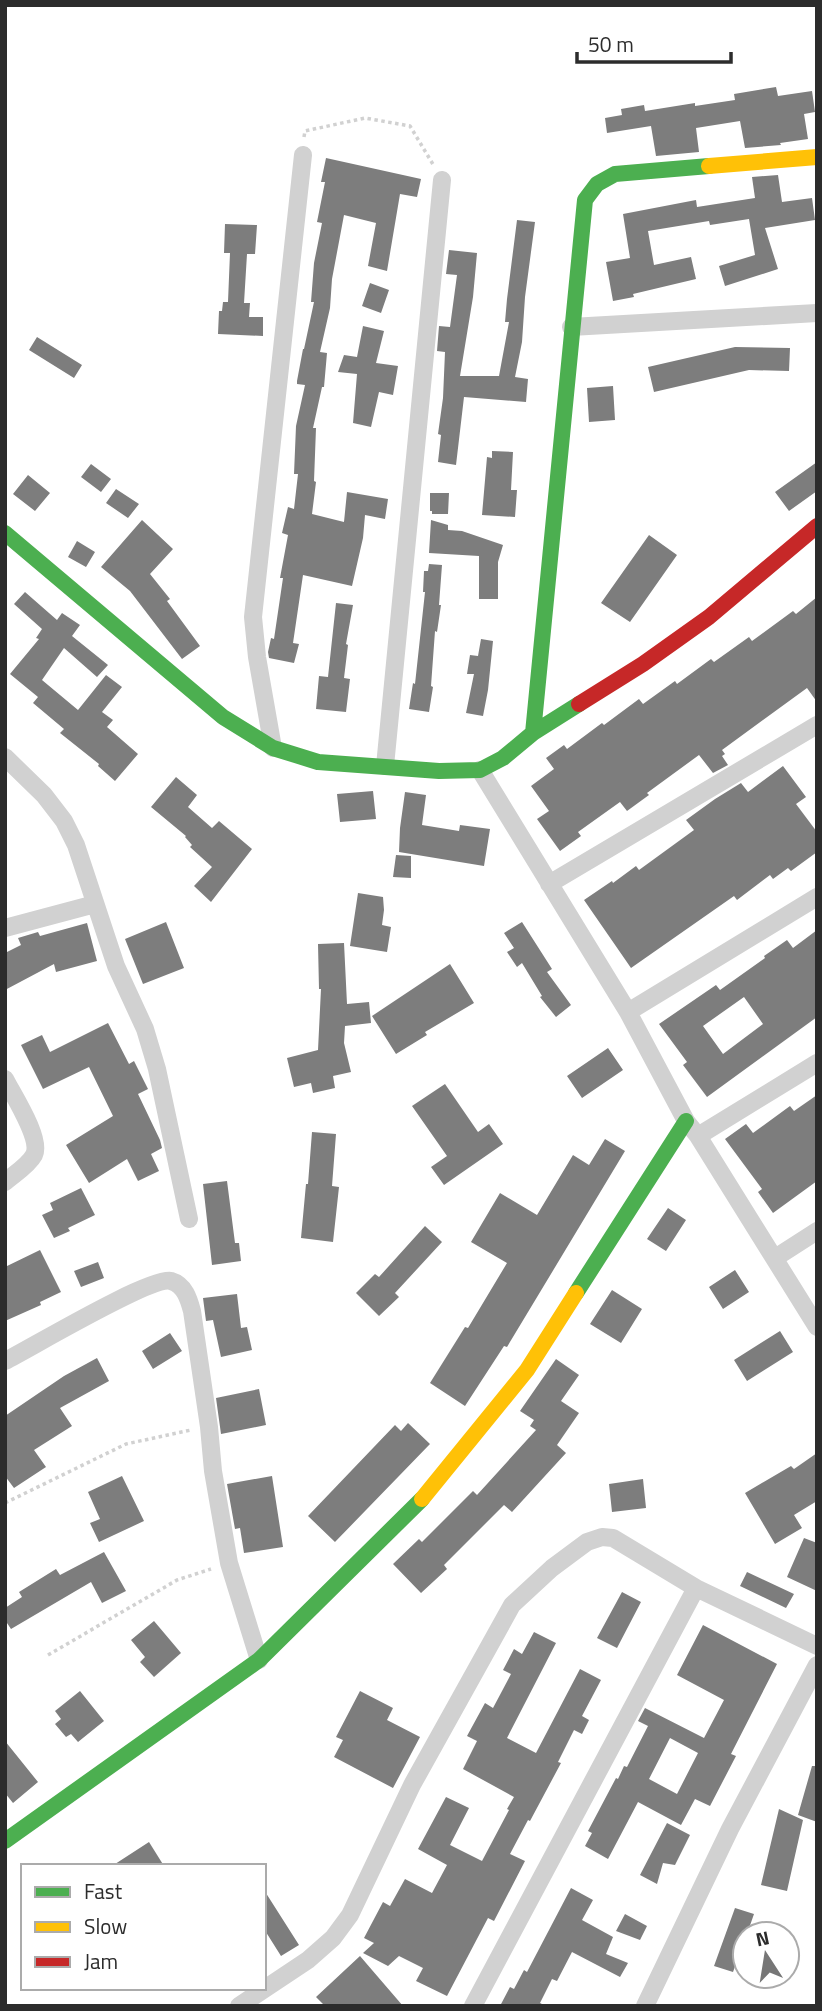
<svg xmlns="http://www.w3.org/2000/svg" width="822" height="2011" font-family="'Titillium Web',sans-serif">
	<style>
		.building { fill: #7d7d7d; fill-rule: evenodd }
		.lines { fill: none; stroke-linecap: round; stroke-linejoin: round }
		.path { stroke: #d1d1d1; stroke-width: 3.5; stroke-dasharray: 3.5 3.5; stroke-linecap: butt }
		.street { stroke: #d1d1d1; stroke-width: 18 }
		.fast { stroke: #4caf50; stroke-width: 16 }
		.slow { stroke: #ffc107; stroke-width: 16 }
		.jam { stroke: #c62828; stroke-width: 16 }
	</style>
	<rect width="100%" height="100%" fill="#fff"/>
	<path class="building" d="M776,87L778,96L812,91L815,112L804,114L808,139L780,143L781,145L745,148L740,121L696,128L699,152L656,156L651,126L607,133L605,118L622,115L621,109L644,105L645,111L695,103V106L735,100L734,94Z
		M326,158L421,179L417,197L400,194L387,271L368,266L376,223L344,215L332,279L330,308L320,352L327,353L324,387H322L313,428H316L314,481L316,482L312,514L344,522L347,492L388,499L385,519L365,515L363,538L352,586L303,575L293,643L299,644L294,663L269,658L268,652L271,638L274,639L283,578H280L288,535L282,533L288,507L294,509L298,474H294L296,426L305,385L297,384V381L303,349H304L314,302H311L314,263L322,223L317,222L325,182H321Z
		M778,175L782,202L812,198L815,220L765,228L778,269L725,286L719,266L755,255L749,219L710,225L709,221L648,231L654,265L691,257L696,279L633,294L634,297L613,301L606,262L630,258L623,214L696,200L697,207L755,198L752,177Z
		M517,220L535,222L525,297L522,342L515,377L528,379L526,402L464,397L456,465L438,462L441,435L438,434L443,398L445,352L437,351L439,326L450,327L457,275L446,274L449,250L477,253L473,297L460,376H499L509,322H505L507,299Z
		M225,224L257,225L255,254H247L244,303H250L249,317H263V336L218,334L219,311H222L223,302H228L230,253H224Z
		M370,283L389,290L381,313L362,306Z
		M363,326L384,331L376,363L398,366L393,395L379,392L371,427L353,423L357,374L338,372L344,355L357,357Z
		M37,337L82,365L74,378L29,350Z
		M735,347L790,348L789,371L749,370L654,392L648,367Z
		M613,386L615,420L589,422L587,388Z
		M492,451L513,452L511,490H517L515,517L482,515L487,457L492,458Z
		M817,462V491L789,511L775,492Z
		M91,464L111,479L101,492L81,477Z
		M28,475L50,493L35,511L13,494Z
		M116,489L139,504L128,518L106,503Z
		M430,493H449L448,514H432V511H430Z
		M142,520L173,549L150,574L170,599L167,601L200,646L182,659L130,591L101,567Z
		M431,520L448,525V530L462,531L503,545L498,562V599H479V556L429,553Z
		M649,535L677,555L630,622L601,603Z
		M77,541L95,552L86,567L68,557Z
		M429,564L442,565L439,605H441L437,632L435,631L431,686L433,687L429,712L409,709L413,683L415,684L425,592H423L424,571H428Z
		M25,592L57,620L62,613L80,625L72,636L108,665L97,677L64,648L42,680L78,710L106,675L122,687L102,712L113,720L107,727L138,754L115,781L98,766L99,764L60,733L64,729L33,703L38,697L10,674L39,639L36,638L42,629L14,604Z
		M817,597V702L807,688L722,750L725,754L722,756L728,765L713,773L699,755L647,793L649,795L627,811L620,802L578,832L581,836L560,851L537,819L549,811L531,786L554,769L546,758L564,745L567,749L602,723L604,725L639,699L643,704L675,681L677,684L711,659L714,662L749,637L752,641L793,611L796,614Z
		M336,603L353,605L346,644L348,645L344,678L350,679L346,712L316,709L319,676L328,677Z
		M481,639L493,641L488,690L483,716L466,713L474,674H467L470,655L478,656Z
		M783,766L806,797L796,804L817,832V852L791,871L788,868L773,879L770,875L737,900L734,896L631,968L584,900L612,881L613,883L636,866L639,870L694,830L686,820L715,799L741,783L748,792Z
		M176,777L197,795L188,807L212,828L219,821L252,849L211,902L194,886L212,867L190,847L192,845L185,837L186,836L151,807Z
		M373,791L376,819L340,822L337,794Z
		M405,792L426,795L422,825L459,831L460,825L490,829L484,866L399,852L400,828Z
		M396,855L411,856V878L393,877Z
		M358,893L383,897L384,910L382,925L391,927L387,952L350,946Z
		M166,922L184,968L143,984L125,939Z
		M522,922L552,969L547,972L571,1005L556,1017L540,997L542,996L522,963L517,967L507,952L514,948L504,933Z
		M87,923L97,961L56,972L54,964L5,990V953L21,945L18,938L38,932L40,936Z
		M817,930V1017L707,1097L683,1065L687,1062L659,1024L716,985L720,990L765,958L764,956L787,940L793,948ZM744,997L763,1024L723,1054L703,1026Z
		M344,943L347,1004L369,1002L371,1023L345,1026L344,1043L351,1072L333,1076L335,1088L313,1093L311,1083L294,1087L287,1058L318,1050L321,989H319L318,944Z
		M450,964L474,1003L425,1032L427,1035L396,1054L372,1016Z
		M108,1023L129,1064L134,1061L148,1089L138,1094L160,1140L162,1148L151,1154L159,1171L138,1181L127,1159L89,1183L66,1145L113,1116L89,1067L43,1089L21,1045L42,1035L50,1052Z
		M608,1048L623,1070L582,1098L567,1076Z
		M445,1084L478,1132L489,1124L503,1144L444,1185L431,1167L447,1156L412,1106Z
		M817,1095V1181L773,1213L758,1192L762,1189L725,1139L746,1124L753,1133L790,1106L794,1111Z
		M312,1132L336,1134L332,1186L339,1187L333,1242L301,1238L306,1184H308Z
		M605,1139L625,1151L507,1347L504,1346L465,1406L430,1383L465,1327L468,1328L507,1263L471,1242L500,1193L537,1215L573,1155L589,1165Z
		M227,1181L235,1243H239L241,1261L212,1265L203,1184Z
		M81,1188L95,1215L68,1228L70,1231L54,1238L42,1215L53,1210L50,1203Z
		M668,1208L686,1220L666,1251L647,1239Z
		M425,1226L442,1242L395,1293L399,1297L379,1316L356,1293L375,1274L379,1277Z
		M40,1250L61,1292L40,1302L41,1305L5,1321V1267Z
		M98,1262L104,1278L81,1287L74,1271Z
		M735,1270L749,1292L723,1309L709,1287Z
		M612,1290L642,1309L621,1343L590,1324Z
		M237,1294L241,1328L247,1327L252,1350L221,1357L213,1320L206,1321L203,1298Z
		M780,1331L793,1352L747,1381L734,1360Z
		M170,1333L182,1351L153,1369L142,1351Z
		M97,1358L109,1381L60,1408L72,1426L34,1450L46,1467L14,1488L5,1476V1416L64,1376Z
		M556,1359L579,1375L561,1401L579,1413L557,1445L566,1453L512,1512L504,1505L444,1565L447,1569L421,1593L393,1564L419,1539L422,1542L473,1491L477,1495L536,1430L530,1426L534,1420L520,1411Z
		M259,1389L266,1425L221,1434L216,1398Z
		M408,1423L430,1444L335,1542L308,1516L395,1425L401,1431Z
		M817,1453V1501L794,1515L802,1528L775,1544L745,1493L791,1466L794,1469Z
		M122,1476L144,1521L99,1542L90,1523L100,1519L88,1492Z
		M272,1476L283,1547L244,1553L240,1528L235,1529L227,1484Z
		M643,1479L646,1508L612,1512L609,1484Z
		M804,1538L817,1543V1591L787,1577Z
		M104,1552L126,1591L102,1603L91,1582L11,1629L5,1620V1608L22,1597L19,1592L56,1569L60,1575Z
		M747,1572L794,1594L786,1608L740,1586Z
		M622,1592L641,1602L617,1648L597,1638Z
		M154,1621L181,1653L154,1677L140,1662L145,1657L131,1640Z
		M703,1625L777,1664L731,1754L736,1756L710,1806L695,1799L681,1825L638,1802L608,1859L585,1846L592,1833L588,1831L616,1778L618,1779L624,1766L627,1767L648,1726L638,1721L645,1708L704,1738L724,1700L677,1675ZM670,1738L698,1753L677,1794L649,1779Z
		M534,1632L556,1643L507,1738L536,1753L580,1669L601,1680L582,1716L589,1720L582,1734L574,1730L558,1762L561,1763L530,1821L528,1820L510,1854L525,1861L494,1921L488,1918L447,1996L416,1981L423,1968L399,1956L388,1966L363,1953L374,1943L364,1938L383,1902L390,1906L405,1879L432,1893L447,1865L418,1849L446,1797L469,1808L450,1845L482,1861L509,1810L507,1809L514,1797L463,1769L477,1741L467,1736L485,1703L493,1708L511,1674L503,1670L514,1649L522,1654Z
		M80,1691L104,1721L78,1742L71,1734L66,1737L55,1724L61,1719L55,1711Z
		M360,1691L393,1708L387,1720L420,1737L393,1788L334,1757L343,1740L336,1737Z
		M5,1741L38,1782L13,1803L5,1793Z
		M812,1766H817V1822L798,1815Z
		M779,1809L803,1820L787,1891L761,1885Z
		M667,1823L690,1835L675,1865L663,1863L657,1884L640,1875Z
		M149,1842L164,1866H112Z
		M571,1888L593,1900L582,1920L613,1937L606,1954L628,1963L620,1977L572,1952L557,1981L552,1979L540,2003L546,2006H500L510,1987L514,1989L524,1970L527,1972Z
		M264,1890L299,1945L281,1956L264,1929Z
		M735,1908L754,1914L747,1934H745V1939L733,1972L714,1966Z
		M625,1914L647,1926L640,1940L616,1931Z
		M360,1956L372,1970L403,2006H325L316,1997Z"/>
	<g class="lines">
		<path class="path" d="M304,137L305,131L365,118L410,126L434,166
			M5,1503L126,1444L191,1430
			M48,1655L177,1580L211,1569"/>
		<path class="street" d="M571,327L817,313
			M273,748L257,657L253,617L303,155
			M5,757L44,795L64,821L76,845L116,966L145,1029L157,1069L189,1219
			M385,766L442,180
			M480,770L628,1012L686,1121L698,1136L817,1327
			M549,884L817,725
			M5,928L95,904
			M628,1012L817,897
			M5,1079C13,1095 42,1139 34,1155C28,1166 14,1174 5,1182
			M698,1136L817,1063
			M775,1258L817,1231
			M5,1361C31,1348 151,1276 171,1281C185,1285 189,1300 192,1311L209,1427L213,1471L229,1563L259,1660
			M239,2006L308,1960L333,1938L350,1915L412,1785L512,1605L552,1568L587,1542L602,1537L613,1538L696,1588
			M473,2006L696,1588L817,1646
			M645,2006L730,1829L817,1665"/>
		<path class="fast" d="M5,533L223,717L273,748L318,762L439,771L480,770L503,758L533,733L579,704
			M533,733L585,200L597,184L615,174L709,166
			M576,1293L686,1121
			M5,1841L259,1660L422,1499"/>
		<path class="slow" d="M709,166L817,157
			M422,1499L527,1370L576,1293"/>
		<path class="jam" d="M579,704L643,664L709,617L817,526"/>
	</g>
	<rect width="822" height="2011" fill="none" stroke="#2c2c2c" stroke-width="14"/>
	<rect x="21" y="1864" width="245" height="126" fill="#ffffff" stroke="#ababab" stroke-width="2"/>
	<rect x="35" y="1887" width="35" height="10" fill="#4caf50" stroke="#ababab" stroke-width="2"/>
	<text x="84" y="1899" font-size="21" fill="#2c2c2c">Fast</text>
	<rect x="35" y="1922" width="35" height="10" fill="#ffc107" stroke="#ababab" stroke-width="2"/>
	<text x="84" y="1934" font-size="21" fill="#2c2c2c">Slow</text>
	<rect x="35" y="1957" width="35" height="10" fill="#c62828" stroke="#ababab" stroke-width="2"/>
	<text x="84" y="1969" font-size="21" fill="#2c2c2c">Jam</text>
	<g transform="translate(766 1955) rotate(348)"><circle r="33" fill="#ffffff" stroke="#ababab" stroke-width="2"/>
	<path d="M0-5L12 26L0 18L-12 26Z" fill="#767676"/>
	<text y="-10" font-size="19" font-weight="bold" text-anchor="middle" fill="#2c2c2c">N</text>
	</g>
	<path d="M577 52v10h154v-10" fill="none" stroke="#2c2c2c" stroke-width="3.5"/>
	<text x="588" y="52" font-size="21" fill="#2c2c2c" stroke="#ffffff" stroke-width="5" paint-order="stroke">50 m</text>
</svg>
